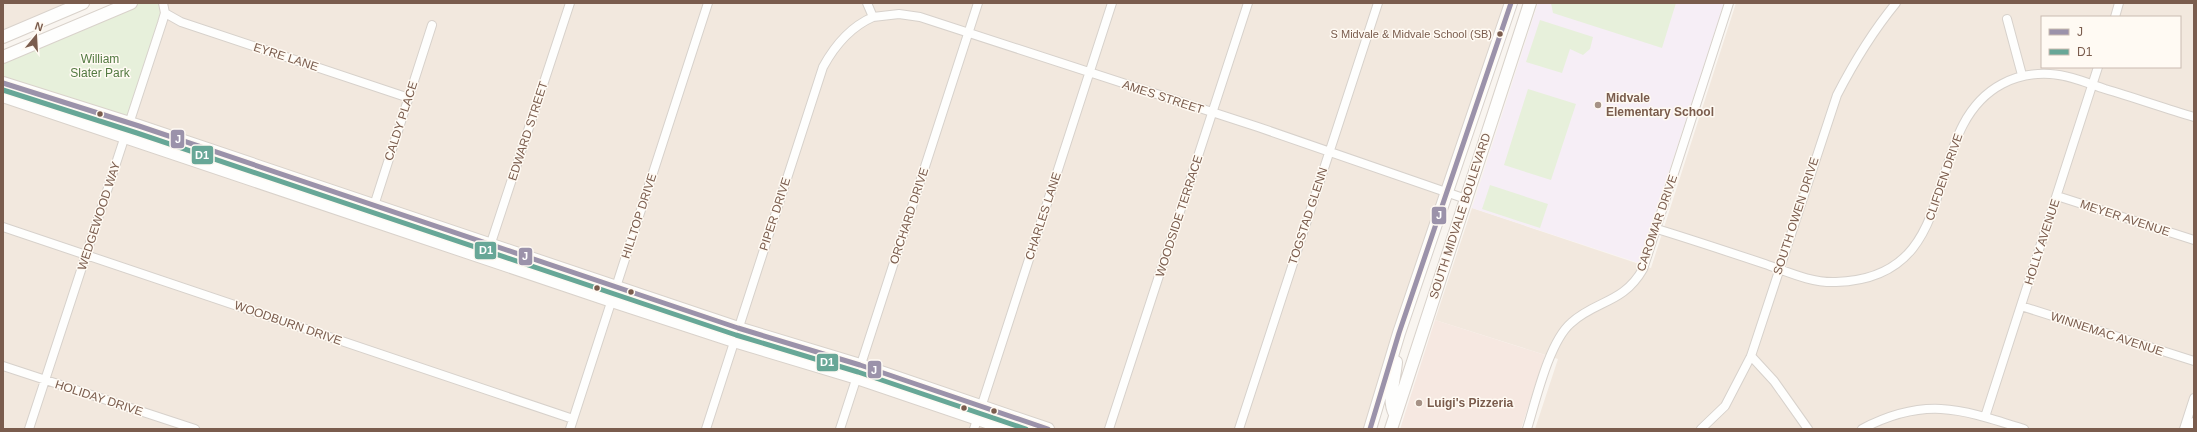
<svg xmlns="http://www.w3.org/2000/svg" width="2197" height="432" font-family="Arial,sans-serif">
	<style>
		.residential { fill: #f2e8de; fill-rule: evenodd }
		.commercial { fill: #f6e8e1 }
		.education { fill: #f6eef6 }
		.green { fill: #e7f0db }
		.lines { fill: none; stroke-linecap: round; stroke-linejoin: round }
		.street-casing { stroke: #d7d1cb; stroke-width: 10 }
		.secondary-casing { stroke: #d9d2cb; stroke-width: 14 }
		.street { stroke: #fefefd; stroke-width: 8 }
		.secondary { stroke: #fefefd; stroke-width: 12 }
		.bus-1-casing { stroke: #fffaf3; stroke-width: 8 }
		.bus-2-casing { stroke: #fffaf3; stroke-width: 8 }
		.bus-1 { stroke: #9b92aa; stroke-width: 5 }
		.bus-2 { stroke: #67a797; stroke-width: 5 }
		.bus-dot { fill: #7a5c4d; stroke: #fffaf3; stroke-width: 1.5 }
		.poi-dot { fill: #a69286; stroke: #fffaf3; stroke-width: 1.5 }
		.labels { text-anchor: middle; dominant-baseline: central; stroke-width: 3; stroke-linejoin: round; paint-order: stroke }
		.bus-label { font-size: 11px; fill: #7a5c4d; stroke: #fffaf3; text-anchor: end }
		.street-label { font-size: 12px; fill: #7a5c4d; stroke: #fffaf3 }
		.park-label { font-size: 12px; fill: #537a41; stroke: #fffaf3 }
		.poi-label { font-size: 12px; font-weight: bold; fill: #7a5c4d; stroke: #fffaf3; text-anchor: start }
		.line-badge { stroke: #fffaf3; stroke-width: 1.5 }
		.badge-label { font-size: 11px; text-anchor: middle; font-weight: bold; fill: #fff }
	</style>
	<rect width="100%" height="100%" fill="#f9f5f0"/>
	<path class="residential" d="M3,3H83L3,37Z
		M163,3H1511L1370,429H1048L129,123Z
		M1736,3H2194V429H1535L1558,359L1435,320L1472,208L1651,268ZM2042,17H2180V67H2042Z
		M3,102L818,371L994,429H3Z"/>
	<path class="commercial" d="M1435,320L1545,355L1521,429H1400Z"/>
	<path class="education" d="M1538,3H1724L1639,263L1472,208Z"/>
	<path class="green" d="M131,3H163L165,13L129,123L3,83V57Z
		M1551,3H1676L1662,48L1553,13Z
		M1540,20L1593,37L1590,49L1583,55L1570,49L1562,73L1526,62Z
		M1528,89L1576,104L1551,180L1504,165Z
		M1490,185L1548,204L1540,228L1482,209Z"/>
	<g class="lines">
		<defs>
			<path id="street" d="M867,3L873,17L899,14L920,17L1258,127L1466,199
				M165,13L181,22L409,98
				M2115,17L2119,3
				M2007,19L2022,75
				M2057,196L2194,240
				M370,218L432,25
				M3,227L573,419
				M1657,229C1693,240 1729,252 1765,264C1788,272 1811,283 1836,282C1969,278 1917,129 2002,84C2017,76 2033,73 2050,74C2069,75 2087,83 2105,89C2135,98 2164,108 2194,117
				M486,258L570,3
				M2021,306L2194,361
				M1751,356L1774,381L1808,429
				M3,366L195,429
				M1985,417L2098,67
				M29,429L162,23L165,13L163,3
				M570,429L708,3
				M706,429L823,67C835,45 850,27 873,17
				M840,429L978,3
				M974,429L1112,3
				M1109,429L1248,3
				M1239,429L1378,3
				M1527,429C1536,400 1549,342 1571,323C1596,300 1623,304 1643,269L1729,3
				M1701,429L1725,406L1751,356L1837,95C1854,62 1873,31 1896,3
				M1862,429C1925,396 1961,409 2024,429
				M2184,429L2194,398
				M2192,429L2194,422"/>
			<path id="secondary" d="M3,37L83,3
				M3,57L131,3
				M3,83L139,126L738,328L860,365L1048,429
				M3,96L612,301L734,341L857,378L1007,429
				M1395,414C1387,400 1395,378 1396,362
				M1370,429L1399,333L1511,3
				M1391,429L1530,3"/>
		</defs>
		<use href="#street" class="street-casing"/>
		<use href="#secondary" class="secondary-casing"/>
		<use href="#street" class="street"/>
		<use href="#secondary" class="secondary"/>
		<defs>
			<path id="bus-1" d="M3,83L139,126L738,328L860,365L1048,429
				M1370,429L1399,333L1511,3"/>
			<path id="bus-2" d="M3,90L137,133L736,335L858,372L1026,429"/>
		</defs>
		<use href="#bus-1" class="bus-1-casing"/>
		<use href="#bus-2" class="bus-2-casing"/>
		<use href="#bus-1" class="bus-1"/>
		<use href="#bus-2" class="bus-2"/>
	</g>
	<g class="bus-dot">
		<circle cx="1500" cy="34" r="3.5"/>
		<circle cx="100" cy="114" r="3.5"/>
		<circle cx="597" cy="288" r="3.5"/>
		<circle cx="631" cy="292" r="3.5"/>
		<circle cx="964" cy="408" r="3.5"/>
		<circle cx="994" cy="411" r="3.5"/>
	</g>
	<g class="poi-dot">
		<circle cx="1598" cy="105" r="4"/>
		<circle cx="1419" cy="403" r="4"/>
	</g>
	<g class="labels">
		<g class="bus-label">
			<text x="1492" y="34">S Midvale &amp; Midvale School (SB)</text>
		</g>
		<g class="street-label">
			<text transform="translate(286 57) rotate(18)">EYRE LANE</text>
			<text transform="translate(1163 97) rotate(18)">AMES STREET</text>
			<text transform="translate(401 121) rotate(-72)">CALDY PLACE</text>
			<text transform="translate(528 131) rotate(-72)">EDWARD STREET</text>
			<text transform="translate(1944 177) rotate(-71)">CLIFDEN DRIVE</text>
			<text transform="translate(775 214) rotate(-72)">PIPER DRIVE</text>
			<text transform="translate(99 216) rotate(-72)">WEDGEWOOD WAY</text>
			<text transform="translate(639 216) rotate(-72)">HILLTOP DRIVE</text>
			<text transform="translate(909 216) rotate(-72)">ORCHARD DRIVE</text>
			<text transform="translate(1043 216) rotate(-72)">CHARLES LANE</text>
			<text transform="translate(1179 216) rotate(-72)">WOODSIDE TERRACE</text>
			<text transform="translate(1308 216) rotate(-72)">TOGSTAD GLENN</text>
			<text transform="translate(1460 216) rotate(-72)">SOUTH MIDVALE BOULEVARD</text>
			<text transform="translate(1796 216) rotate(-72)">SOUTH OWEN DRIVE</text>
			<text transform="translate(2125 218) rotate(18)">MEYER AVENUE</text>
			<text transform="translate(1657 223) rotate(-71)">CAROMAR DRIVE</text>
			<text transform="translate(2042 242) rotate(-72)">HOLLY AVENUE</text>
			<text transform="translate(288 323) rotate(19)">WOODBURN DRIVE</text>
			<text transform="translate(2107 334) rotate(18)">WINNEMAC AVENUE</text>
			<text transform="translate(99 398) rotate(18)">HOLIDAY DRIVE</text>
		</g>
		<g class="park-label">
			<text x="100" y="59">William<tspan x="100" dy="14">Slater Park</tspan></text>
		</g>
		<g class="poi-label">
			<text x="1606" y="98">Midvale<tspan x="1606" dy="14">Elementary School</tspan></text>
			<text x="1427" y="403">Luigi's Pizzeria</text>
		</g>
	</g>
	<g class="line-badge">
		<rect x="170" y="129" width="15" height="20" rx="4" fill="#9b92aa"/>
		<rect x="191" y="145" width="23" height="20" rx="4" fill="#67a797"/>
		<rect x="1431" y="206" width="16" height="19" rx="4" fill="#9b92aa"/>
		<rect x="474" y="241" width="23" height="19" rx="4" fill="#67a797"/>
		<rect x="518" y="247" width="15" height="19" rx="4" fill="#9b92aa"/>
		<rect x="816" y="353" width="23" height="19" rx="4" fill="#67a797"/>
		<rect x="867" y="360" width="15" height="19" rx="4" fill="#9b92aa"/>
	</g>
	<g class="badge-label">
		<text x="178" y="143">J</text>
		<text x="202" y="159">D1</text>
		<text x="1439" y="219">J</text>
		<text x="486" y="254">D1</text>
		<text x="525" y="260">J</text>
		<text x="827" y="366">D1</text>
		<text x="874" y="374">J</text>
	</g>
	<rect width="2197" height="432" fill="none" stroke="#7a5c4d" stroke-width="8"/>
	<rect x="2041" y="16" width="140" height="52" fill="#fffaf3" stroke="#cabbb1"/>
	<rect x="2049" y="29" width="20" height="6" fill="#9b92aa" stroke="#cabbb1"/>
	<text x="2077" y="36" font-size="12" fill="#7a5c4d">J</text>
	<rect x="2049" y="49" width="20" height="6" fill="#67a797" stroke="#cabbb1"/>
	<text x="2077" y="56" font-size="12" fill="#7a5c4d">D1</text>
	<g transform="translate(36 36) rotate(18)" stroke="#fffaf3" stroke-width="3" paint-order="stroke">
	<path d="M0-3L7 15L0 10L-7 15Z" fill="#7a5c4d"/>
	<text y="-6" font-size="11" font-weight="bold" text-anchor="middle" fill="#7a5c4d">N</text>
	</g>
</svg>
